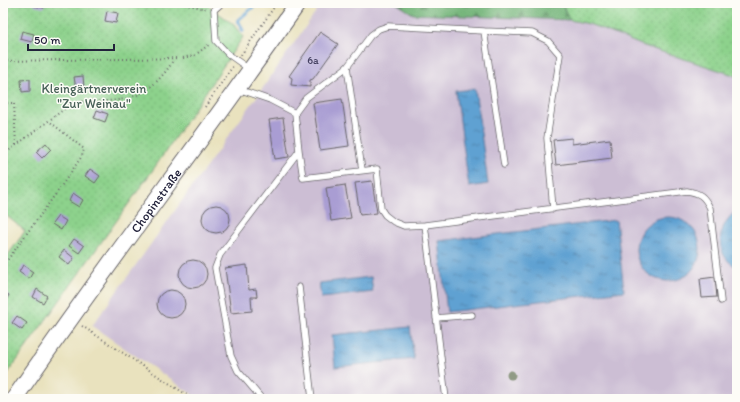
<svg xmlns="http://www.w3.org/2000/svg" width="740" height="402" font-family="Itim,sans-serif">
	<style>
		.industrial { fill: #ccbed4 }
		.grass { fill: url(#grass-dots); stroke: #587a64 }
		.forest { fill: url(#forest-firs); stroke: #4a6b5a }
		.water { fill: url(#water-ripples); stroke: #406286 }
		.lines { fill: none; stroke-linecap: round; stroke-linejoin: round }
		.stream { stroke: #5fa1d2; stroke-width: 3.5 }
		.building { fill: #a99dd3 }
		.service-casing { stroke: #686569; stroke-width: 7 }
		.secondary-casing { stroke: #686569; stroke-width: 18 }
		.path { stroke: #686569; stroke-width: 2; stroke-dasharray: 1 3; stroke-linecap: butt }
		.service { stroke: #fff; stroke-width: 5.5 }
		.secondary { stroke: #fff; stroke-width: 16 }
		.tree { fill: #909a85 }
		.labels { text-anchor: middle; dominant-baseline: central; stroke-width: 3; stroke-linejoin: round; paint-order: stroke }
		.number-label { font-size: 11px; fill: #444161 }
		.park-label { font-size: 13px; fill: #476057; stroke: #fdfcf7 }
		.street-label { font-size: 13px; fill: #22223b; stroke: #fdfcf7 }
	</style>
	<defs>
		<pattern id="grass-dots" width="8" height="8" patternUnits="userSpaceOnUse"><rect width="8" height="8" fill="#8dd28c"/><path d="M2 2h.1M6 6h.1" fill="none" stroke="#79b47a" stroke-width="1.8" stroke-linecap="round"/></pattern>
		<pattern id="forest-firs" width="22" height="20" patternUnits="userSpaceOnUse"><rect width="22" height="20" fill="#72b478"/><path d="M5 1l3.5 6h-7zM16 11l3.5 6h-7z" fill="#5d9264"/></pattern>
		<pattern id="water-ripples" width="26" height="14" patternUnits="userSpaceOnUse"><rect width="26" height="14" fill="#5fa1d2"/><path d="M2 4q2-2 4 0t4 0M15 11q2-2 4 0t4 0" fill="none" stroke="#4e83ac"/></pattern>
	</defs>
	<rect width="100%" height="100%" fill="#fdfcf7"/>
	<filter id="ink" filterUnits="userSpaceOnUse"><feTurbulence type="fractalNoise" baseFrequency=".025" numOctaves="2"/><feDisplacementMap in="SourceGraphic" scale="8" xChannelSelector="R" yChannelSelector="G"/><feConvolveMatrix kernelMatrix="1 2 1 2 8 2 1 2 1" color-interpolation-filters="sRGB"/></filter>
	<filter id="wash" filterUnits="userSpaceOnUse"><feTurbulence type="fractalNoise" baseFrequency=".012" numOctaves="4" result="noise"/><feDisplacementMap in="SourceGraphic" scale="16" xChannelSelector="R" yChannelSelector="G"/><feGaussianBlur stdDeviation="0.9" result="paint"/><feColorMatrix in="noise" values="0 0 0 0 0 0 0 0 0 0 0 0 0 0 0 0 0 1.4 0 .05"/><feComposite in="paint" operator="in"/></filter>
	<g filter="url(#wash)">
		<rect width="100%" height="100%" fill="#e9e2be"/>
		<path class="industrial" d="M322,3H396L413,14L570,20L589,24L644,46L737,76V399H199L92,326L253,102Z"/>
		<path class="grass" d="M3,3H205L233,24L243,37L157,164L3,380V262L25,231L3,213Z
			M561,3H737V76L644,46L589,24L570,20Z"/>
		<path class="forest" d="M396,3H561L570,20L413,14Z"/>
		<path class="water" d="M475,89L488,184L469,187L456,91Z
			M737,211V267C713,256 717,223 737,211Z
			M636 249a32 32 0 1 1 64 0a32 32 0 1 1-64 0Z
			M616,220L624,291L447,312L439,241Z
			M371,277L373,292L321,298L319,283Z
			M410,327L414,359L335,367L332,335Z"/>
		<g class="lines">
			<path class="stream" d="M243,31L238,20L258,3"/>
		</g>
		<g id="blocks">
			<path class="building" d="M35,3H45L44,8L34,6Z
				M107,11L118,13L116,23L105,21Z
				M22,31L34,34L32,42L20,39Z
				M320,32L338,44L313,79L310,80V87L291,85L292,78L289,76Z
				M83,76L84,88L76,89L74,77Z
				M30,79V91L22,92L21,80Z
				M342,99L349,146L320,150L313,103Z
				M97,110L108,114L105,122L94,118Z
				M283,118L289,157L275,159L269,120Z
				M572,138V144L610,139L612,158L556,165L553,140Z
				M46,143L51,149L42,158L36,152Z
				M90,169L100,176L95,183L85,176Z
				M372,181L377,213L360,215L355,183Z
				M345,185L351,218L331,221L326,188Z
				M73,193L83,200L79,207L69,201Z
				M202 219a14 14 0 1 1 28 0a14 14 0 1 1-28 0Z
				M58,216L66,221L61,230L52,224Z
				M74,239L84,246L79,253L69,246Z
				M64,250L74,258L69,265L59,257Z
				M179 274a14 14 0 1 1 28 0a14 14 0 1 1-28 0Z
				M23,265L33,272L29,279L19,272Z
				M247,265L249,290L256,289L257,297H251L252,311L231,313L225,268Z
				M715,277L717,297L702,298L700,279Z
				M37,289L47,296L43,303L33,297Z
				M157 304a14 14 0 1 1 28 0a14 14 0 1 1-28 0Z
				M3,291L9,295L3,305Z
				M17,316L27,323L22,330L12,323Z"/>
		</g>
	</g>
	<g filter="url(#ink)">
		<use href="#blocks" fill-opacity="0" stroke="#686569" stroke-width="1"/>
		<g class="lines">
			<defs>
				<path id="service" d="M222,3L214,10L216,41L228,54L249,69
					M347,67L362,170
					M238,89L270,100L295,113L299,151L220,255L215,268L231,356L238,371L262,399
					M295,113L306,98L347,67L371,35L379,29L388,26L484,31
					M299,151L303,178L377,169L381,209L385,215L394,222L404,226L425,225L446,399
					M504,165L484,31L532,33L548,41L560,55L547,138L553,209
					M425,225L687,191C700,193 704,196 710,208L721,301
					M299,287L312,399
					M436,318L472,315"/>
				<g id="secondary">
					<path id="s1" d="M14,399C106,265 205,136 298,3"/>
				</g>
			</defs>
			<use href="#service" class="service-casing"/>
			<use href="#secondary" class="secondary-casing"/>
			<path class="path" d="M177,3L207,9
				M241,55L277,3
				M3,61L183,58L195,55L210,44
				M3,103H14L16,146
				M205,107L233,66
				M3,155L71,104L78,102C112,100 136,105 161,77C166,71 171,66 173,59
				M3,266L58,191L82,156L84,149L49,121
				M82,326L193,399"/>
			<use href="#service" class="service"/>
			<use href="#secondary" class="secondary"/>
		</g>
		<circle class="tree" cx="511" cy="375" r="4.5"/>
	</g>
	<g class="labels">
		<g class="number-label">
			<text x="313" y="60">6a</text>
		</g>
		<g class="park-label">
			<text x="94" y="88">Kleingärtnerverein<tspan x="94" dy="15">"Zur Weinau"</tspan></text>
		</g>
		<g class="street-label">
			<text stroke="none"><textPath href="#s1" startOffset="244">Chopinstraße</textPath></text>
		</g>
	</g>
	<rect width="740" height="402" fill="none" stroke="#fdfcf7" stroke-width="16"/>
	<path d="M28 44v6h86v-6" fill="none" stroke="#22223b" stroke-width="2"/>
	<text x="34" y="44" font-size="12" fill="#22223b" stroke="#fdfcf7" stroke-width="3" paint-order="stroke">50 m</text>
</svg>
